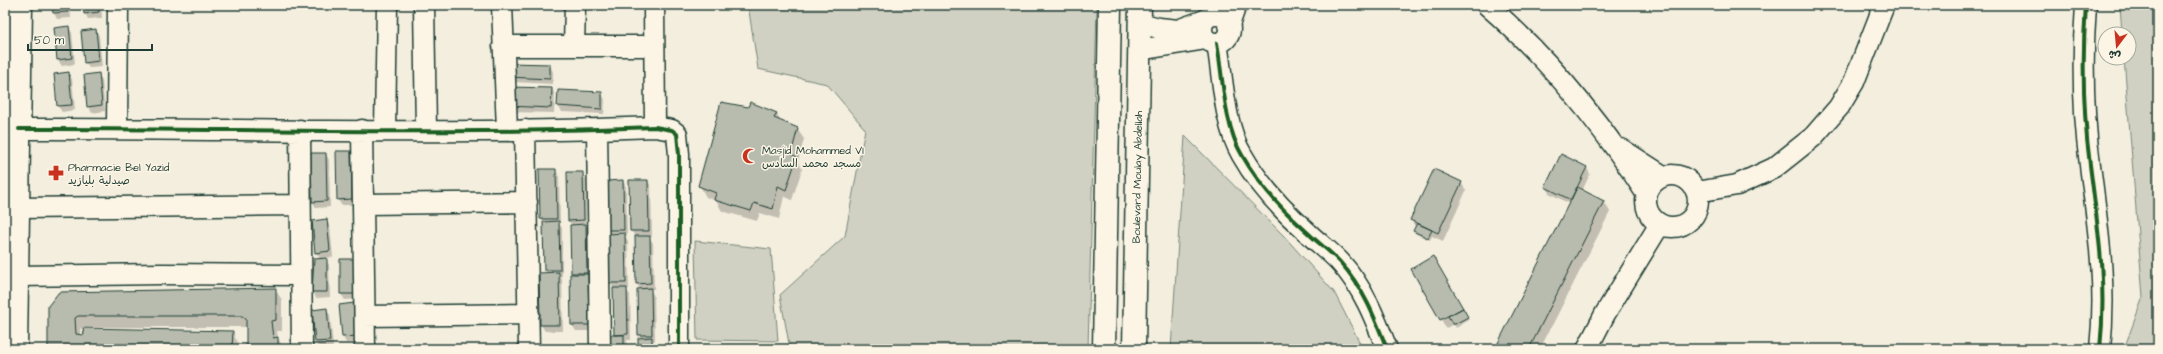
<svg xmlns="http://www.w3.org/2000/svg" width="2163" height="354" font-family="'Architects Daughter','Playpen Sans Arabic',sans-serif">
	<style>
		.green { fill: #d0d1c2; stroke: #78877b }
		.shadow { fill: #0003 }
		.building { fill: #b8bcae; stroke: #1f3d34 }
		.lines { fill: none; stroke-linecap: round; stroke-linejoin: round }
		.street-casing { stroke: #1f3d34; stroke-width: 23 }
		.secondary-casing { stroke: #1f3d34; stroke-width: 25 }
		.street { stroke: #fcf5e5; stroke-width: 20 }
		.secondary { stroke: #fcf5e5; stroke-width: 22 }
		.cycleway-casing { stroke: #fcf5e5; stroke-width: 6 }
		.cycleway { stroke: #1b5e20; stroke-width: 4 }
		.labels { text-anchor: middle; dominant-baseline: central; stroke-width: 3; stroke-linejoin: round; paint-order: stroke }
		.poi-label { font-size: 11px; fill: #1f3d34; stroke: #fcf5e5; text-anchor: start }
		.street-label { font-size: 11px; fill: #1f3d34; stroke: #fcf5e5 }
	</style>
	<rect width="100%" height="100%" fill="#f3eede"/>
	<filter id="ink" filterUnits="userSpaceOnUse"><feTurbulence type="fractalNoise" baseFrequency=".025" numOctaves="2"/><feDisplacementMap in="SourceGraphic" scale="8" xChannelSelector="R" yChannelSelector="G"/><feConvolveMatrix kernelMatrix="1 2 1 2 8 2 1 2 1" color-interpolation-filters="sRGB"/></filter>
	<g filter="url(#ink)">
		<path class="green" d="M748,5H1097L1088,349H790L780,295L845,236L865,129L827,84L758,69Z
			M2120,5H2158V349H2124L2143,297L2124,58H2129V34H2122Z
			M1185,136L1283,235L1334,292L1363,349H1171Z
			M695,241L771,249L778,341L697,340Z"/>
		<path class="shadow" d="M53,5H70L71,18L57,19L54,13Z
			M84,5H101L102,18L88,19L85,13Z
			M69,27L72,33L75,64L62,66L58,60Z
			M96,30L99,36L102,67L89,68L85,62Z
			M550,65L553,72V84L513,82L509,76Z
			M69,73L72,79L75,110L62,112L58,106Z
			M98,74L102,80L105,111L92,113L88,106Z
			M510,88L552,89L555,95L554,113L513,112Z
			M602,93L605,100L604,114L562,112L558,106Z
			M776,113L781,122L797,129L804,139L798,161L802,169L792,200L784,196L779,219L760,213L757,221L722,211L716,201L706,197L700,186Z
			M351,152L354,158L355,205H341L338,199Z
			M326,154L329,160L330,207L316,208L313,202Z
			M1562,155L1587,168L1590,174L1582,191L1604,201L1610,212L1540,349H1496L1570,204L1549,193L1546,187Z
			M555,170L559,176L560,225L562,228V276H560L562,279L563,331H545L541,325L540,274L547,273L545,270L544,224L541,219Z
			M582,173L586,179V226L589,231L592,331H576L572,325V226L569,220Z
			M623,181L626,187L627,236H625L628,241L629,289H626L630,295L631,340H627V349H611L615,336L614,289L610,283L611,235L608,230Z
			M630,181H648L651,187L652,237H649L653,243L654,289H650L654,296L655,341H653L655,349H639L641,339L639,335L640,290L637,283L636,237L631,231Z
			M1461,182L1466,191L1443,241L1432,236L1430,240L1416,234L1414,231L1416,228L1411,220Z
			M326,220L330,226L333,257L325,258L329,265L330,297L316,298L313,292L315,260L320,259L316,252Z
			M1433,258L1469,320L1456,328L1454,324L1446,328L1412,270Z
			M341,260L358,299L345,300L341,294Z
			M275,289L282,300V331H277L278,338L284,349H247V327H85L80,329L81,336L232,332L238,343V349H49V307Z
			M353,304L357,310L360,342L346,343L343,337L340,306Z
			M326,309L330,315L333,347L319,348L316,342L313,311Z"/>
		<path class="building" d="M52,5H67L68,12L53,13Z
			M83,5H98L99,12L84,14Z
			M69,26L72,58L57,60L54,28Z
			M96,29L99,61L84,63L81,31Z
			M509,63L550,64V79L508,77Z
			M69,72L72,105L57,106L54,74Z
			M99,73L102,105L87,107L84,75Z
			M509,87L552,88L551,108L508,106Z
			M558,90L602,92V109L557,106Z
			M721,102L748,107L750,102L777,113L774,118L798,128L791,154L797,157L786,190L778,186L773,209L754,203L751,211L714,200L716,193L698,186Z
			M336,151H351L352,199L337,200Z
			M311,153H326L327,201L312,202Z
			M1561,154L1587,167L1571,200L1545,187Z
			M539,169H556L557,219H540Z
			M1434,169L1462,182L1438,233L1410,220Z
			M567,172H583L584,220L568,221Z
			M623,180L624,230H607L606,181Z
			M629,180H648L649,231H630Z
			M1577,187L1604,201L1529,349H1495Z
			M327,219L330,251L315,253L312,221Z
			M559,221L560,270H544L543,222Z
			M1417,223L1432,230L1428,238L1413,231Z
			M586,224L587,273H571L570,225Z
			M625,233L626,283H609L608,234Z
			M635,236H650L651,283L636,284Z
			M1433,256L1463,308L1440,320L1411,269Z
			M327,258V292H312L314,259Z
			M340,259H355V294H340Z
			M559,272L560,325H540L539,273Z
			M570,274H588L589,325H571Z
			M276,288V320L271,321L273,338L278,337V349H246V319L242,316H78L75,318L76,334L84,335L83,328L233,331L232,349H48V306L59,292Z
			M613,288H627L628,334L614,335Z
			M651,288L652,335H638L637,289Z
			M354,303L357,336L342,337L339,305Z
			M327,308L330,341L315,342L312,310Z
			M1463,308L1468,317L1453,325L1448,316Z
			M610,335H624V349H610Z
			M652,337V349H638V338Z"/>
		<g class="lines">
			<defs>
				<path id="street" d="M424,5L426,130
					M502,5L507,130
					M654,5L655,127
					M1487,5C1548,58 1603,126 1646,193
					M2086,5C2082,58 2083,112 2090,165C2098,229 2107,284 2100,349
					M1202 29a14 14 0 1 1 28 0a14 14 0 1 1-28 0Z
					M1140,23L1159,28L1178,30L1205,20
					M1229,25L1236,5
					M1217,43C1223,78 1224,125 1242,155C1259,185 1282,210 1308,233C1318,243 1330,251 1340,262C1363,287 1375,318 1387,349
					M503,46H653
					M574,46L575,5
					M1139,50L1206,39
					M117,128L118,5
					M19,129C231,128 443,136 655,127L672,130L677,134L679,154V349
					M597,129L600,349
					M300,130L302,349
					M362,130L365,349
					M385,130L387,5
					M525,130L529,349
					M1621,149L1663,176
					M1646 201a26 26 0 1 1 52 0a26 26 0 1 1-52 0Z
					M1697,192L1737,185L1774,168L1813,137L1839,107L1854,82L1884,5
					M363,204L527,202
					M18,208L299,205
					M17,276L161,274L300,275
					M365,316L529,314
					M1587,349L1605,314L1660,224"/>
				<g id="secondary">
					<path d="M16,349L21,5"/>
					<path d="M1104,349L1110,5"/>
					<path id="s1" d="M1134,349L1140,5"/>
				</g>
			</defs>
			<use href="#street" class="street-casing"/>
			<use href="#secondary" class="secondary-casing"/>
			<use href="#street" class="street"/>
			<use href="#secondary" class="secondary"/>
			<defs>
				<path id="cycleway" d="M2086,5C2082,58 2083,112 2090,165C2098,229 2107,284 2100,349
					M1217,43C1223,78 1224,125 1242,155C1259,185 1282,210 1308,233C1318,243 1330,251 1340,262C1363,287 1375,318 1387,349
					M19,129C231,128 443,136 655,127L672,130L677,134L679,154V349"/>
			</defs>
			<use href="#cycleway" class="cycleway-casing"/>
			<use href="#cycleway" class="cycleway"/>
		</g>
	</g>
	<defs>
		<symbol id="mosque-bare" viewBox="-9 -9 18 18"><path d="M3.5-4.9A6 6 0 1 0 3.5 4.9A5 5 0 1 1 3.5-4.9Z" fill="#c8321e" stroke="#fcf5e5" stroke-width="2.5" paint-order="stroke"/></symbol>
		<symbol id="pharmacy-bare" viewBox="-9 -9 18 18"><path d="M-2-6h4v4h4v4h-4v4h-4v-4h-4v-4h4Z" fill="#c8321e" stroke="#fcf5e5" stroke-width="2.5" paint-order="stroke"/></symbol>
	</defs>
	<g fill-rule="evenodd">
		<use href="#mosque-bare" x="739" y="145" width="22" height="22"/>
		<use href="#pharmacy-bare" x="45" y="162" width="22" height="22"/>
	</g>
	<g class="labels">
		<g class="poi-label">
			<text x="762" y="150">Masjid Mohammed VI<tspan x="762" dy="13">مسجد محمد السادس</tspan></text>
			<text x="68" y="167">Pharmacie Bel Yazid<tspan x="68" dy="13">صيدلية بليازيد</tspan></text>
		</g>
		<g class="street-label">
			<text stroke="none"><textPath href="#s1" startOffset="172">Boulevard Moulay Abdellah</textPath></text>
		</g>
	</g>
	<rect width="2163" height="354" fill="none" stroke="#fcf5e5" stroke-width="20"/>
	<rect x="10" y="10" width="2143" height="334" fill="none" stroke="#1f3d34" stroke-width="1.5" filter="url(#ink)"/>
	<g transform="translate(2117 46) rotate(196)"><circle r="19" fill="#fcf5e5" stroke="#a4ab9e"/>
	<path d="M0-3L7 15L0 10L-7 15Z" fill="#c8321e"/>
	<text y="-6" font-size="11" font-weight="bold" text-anchor="middle" fill="#1f3d34">ش</text>
	</g>
	<path d="M28 44v6h124v-6" fill="none" stroke="#1f3d34" stroke-width="2"/>
	<text x="34" y="44" font-size="12" fill="#1f3d34" stroke="#fcf5e5" stroke-width="3" paint-order="stroke">50 m</text>
</svg>
